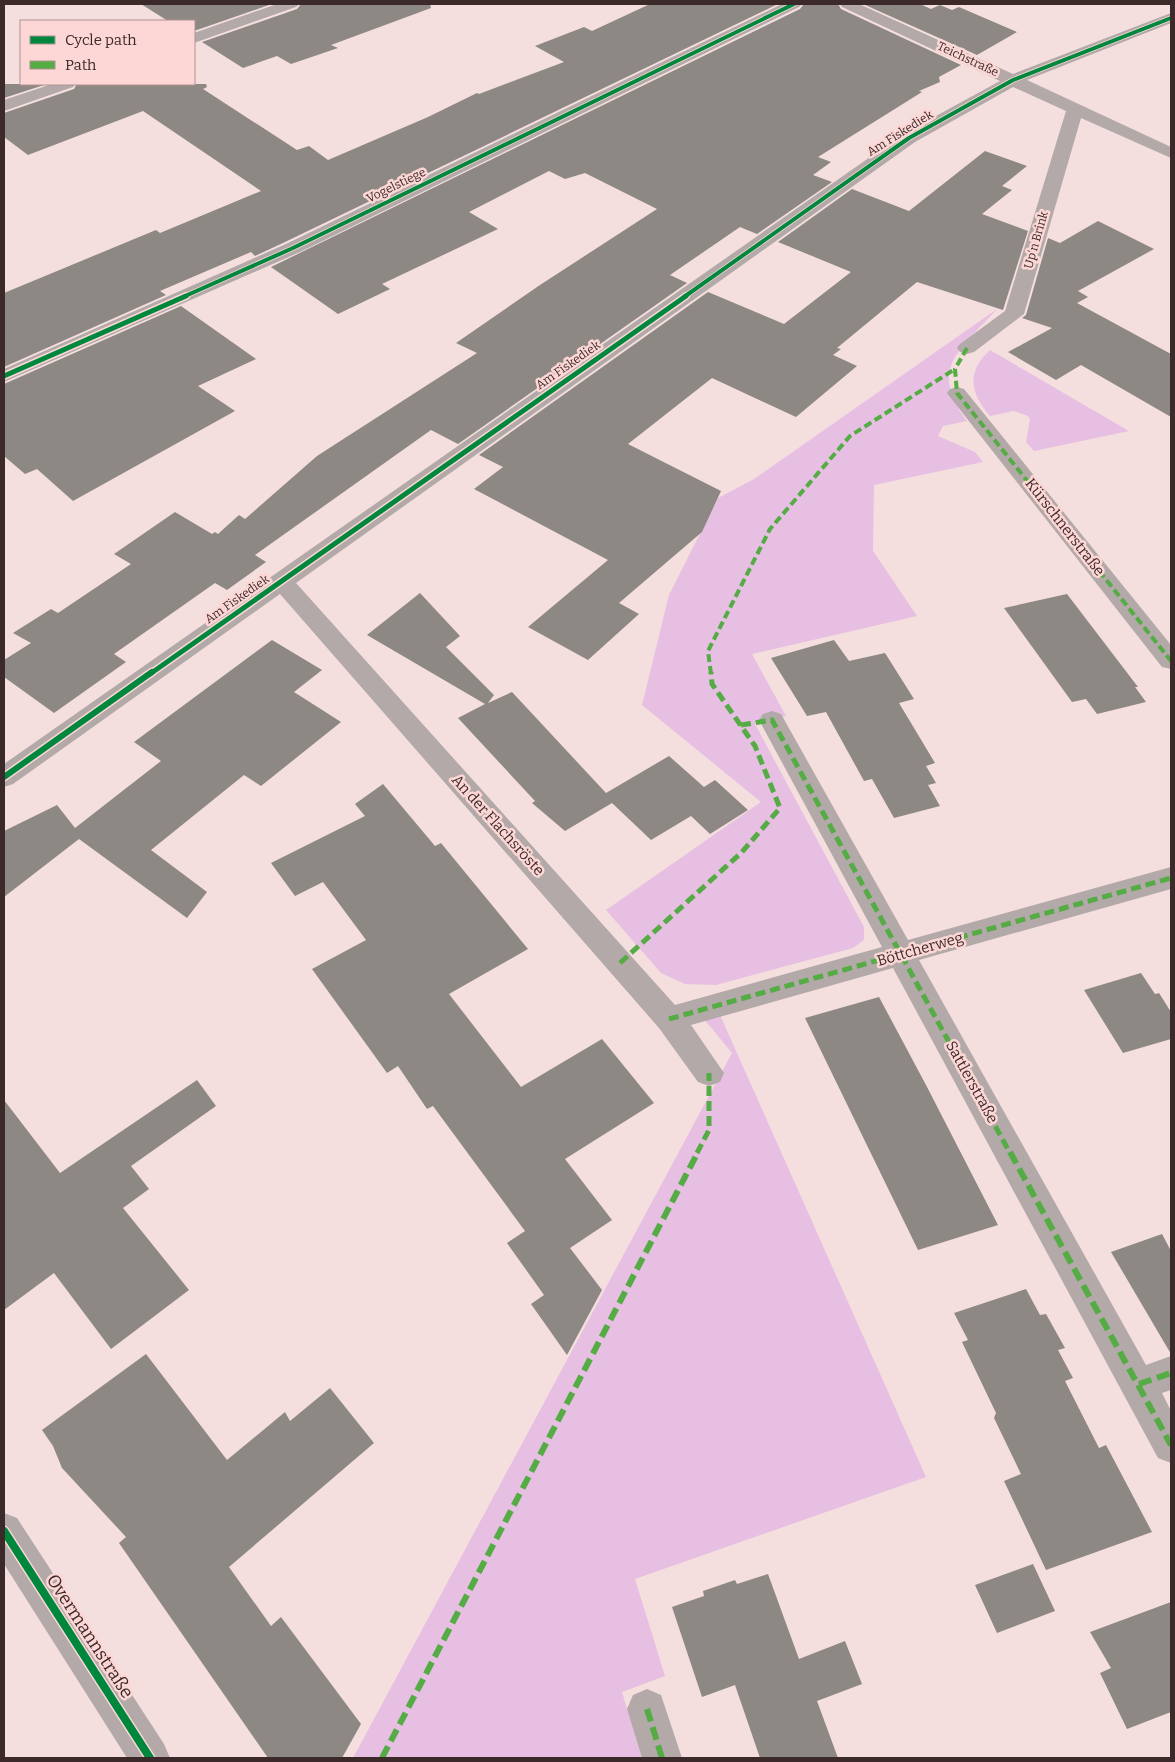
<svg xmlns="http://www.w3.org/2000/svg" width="1175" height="1762" font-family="Bitter,serif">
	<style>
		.green { fill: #e6bfe2 }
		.building { fill: #8d8883 }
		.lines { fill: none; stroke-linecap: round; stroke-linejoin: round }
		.street { fill: #b2a9a8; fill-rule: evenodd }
		.quiet-far2 { stroke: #55ab44; stroke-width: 4; stroke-dasharray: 8 4; stroke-linecap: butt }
		.quiet-far1 { stroke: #55ab44; stroke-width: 5; stroke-dasharray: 10 5; stroke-linecap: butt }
		.quiet { stroke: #55ab44; stroke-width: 6; stroke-dasharray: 13 6; stroke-linecap: butt }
		.cycleway-far3-casing { stroke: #fdd7d5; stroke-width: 5.5 }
		.cycleway-far2-casing { stroke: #fdd7d5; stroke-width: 8 }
		.cycleway-far1-casing { stroke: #fdd7d5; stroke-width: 9 }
		.cycleway-casing { stroke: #fdd7d5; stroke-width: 11 }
		.cycleway-far3 { stroke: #00873e; stroke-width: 4 }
		.cycleway-far2 { stroke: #00873e; stroke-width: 5 }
		.cycleway-far1 { stroke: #00873e; stroke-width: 6 }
		.cycleway { stroke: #00873e; stroke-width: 8 }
		.labels { text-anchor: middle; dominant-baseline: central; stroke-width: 5; stroke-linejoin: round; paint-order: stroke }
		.far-street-label { font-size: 12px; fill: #3c2a2a; stroke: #fdd7d5 }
		.street-label { font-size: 15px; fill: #3c2a2a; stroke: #fdd7d5 }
		.near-street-label { font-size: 18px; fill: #3c2a2a; stroke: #fdd7d5 }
	</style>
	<rect width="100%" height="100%" fill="#f4dfde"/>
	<path class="green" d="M997,309C961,349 927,368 967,421L943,426L938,436L975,452L983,462L874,485L873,551L917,616L752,654L786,716L755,724L864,927V940L853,948L716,985L685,984L661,973L606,910L761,802L642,705L669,595L718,498L754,479Z
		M990,350L1129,431L1034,451L1026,442L1030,419L1028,416L1014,411L990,416C970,393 966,372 990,350Z
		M720,1015L926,1477L635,1579L665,1676L622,1692L642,1758H353L732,1053L704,1019Z"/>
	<path class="building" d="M141,4H272L194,31V21H168Z
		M301,4H430L431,8L331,45L338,48L291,64L277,56L243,68L202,42L297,9Z
		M650,4H778L285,242L255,256L251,252L160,291L166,295L4,367V293L156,230L160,233L261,191L143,111L28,155L4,137V113L74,89L77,84H206L207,87L203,89L297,150L309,146L328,160L428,117L477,93L479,94L564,62L535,46L584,27L592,31Z
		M804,4H838L841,9L961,65L939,77L940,82L919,91L922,92L818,157L831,162L813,175L832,182L757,234L740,227L670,275L687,283L458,444L431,430L255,555L266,562L227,590L215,583L114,654L126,662L54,713L4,677V660L31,643L13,633L51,609L58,613L131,564L114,554L130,543L175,512L212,534L215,532L218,534L239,515L245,519L317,456L477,353L456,343L540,285L657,209L585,173L565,179L549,171L469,212L498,229L382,284L390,289L338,314L271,267L800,9Z
		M863,4H920L931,9L940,5L952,10L959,7L1017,32L977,55Z
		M4,84H47L4,98Z
		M985,151L1027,166L1002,186L1012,190L982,214L1028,231L1003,310L917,282L837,348L841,349L833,355L857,366L796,417L712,378L628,444L721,491L702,532L619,603L639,614L588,660L528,627L608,560L474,489L503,467L479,455L708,292L784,324L851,272L778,242L852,189L909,211Z
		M1098,221L1154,249L1078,291L1088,297L1077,303L1171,354V417L1081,365L1056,380L1008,352L1052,328L1022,318L1026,315L1048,238L1060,243Z
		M181,306L256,359L198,386L235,411L73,501L37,469L25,474L4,456V384Z
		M420,593L460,636L446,647L494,695L488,703L512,692L606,793L669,756L704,787L715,780L748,810L710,834L691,816L651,840L612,803L565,831L532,803L535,801L458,718L485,704L367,635Z
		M1067,594L1138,687H1135L1146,702L1097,714L1086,699L1072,702L1004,608Z
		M272,640L322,670L294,692L341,722L261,786L244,775L151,850L207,892L187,918L79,839L4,897V831L57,805L75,828L161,761L134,742Z
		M834,640L849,661L885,653L914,699L899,703L935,763L926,766L936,783L928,785L940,806L894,818L872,779L864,781L826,712L807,716L771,658Z
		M383,784L435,846L441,843L528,949L449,994L521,1087L602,1039L654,1103L565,1159L612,1220L570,1248L602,1290L567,1355L531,1304L544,1295L507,1243L525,1231L433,1106L427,1109L398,1066L387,1073L312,969L366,940L323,882L295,896L271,863L365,816L355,804Z
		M1141,973L1155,994L1159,993L1171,1012V1039L1123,1053L1084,990Z
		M879,997L926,1085L998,1225L918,1250L805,1018Z
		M197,1080L216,1106L131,1166L149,1189L123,1208L189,1290L111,1349L54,1273L4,1310V1100L60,1173Z
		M1162,1234L1171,1251V1354L1111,1252Z
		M1026,1289L1040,1315L1046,1314L1065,1348L1058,1350L1073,1378L1065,1381L1099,1448L1106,1445L1152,1532L1046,1570L1004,1481L1021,1474L994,1418L996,1413L962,1342L968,1340L954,1313Z
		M146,1354L227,1460L285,1412L290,1421L330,1388L374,1443L229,1567L271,1626L281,1617L361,1724L342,1758H268L119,1543L126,1537L62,1468L53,1446L42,1430Z
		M1033,1564L1055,1611L997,1633L975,1585Z
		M768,1574L799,1659L845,1641L862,1684L817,1701L838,1758H760L735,1685L702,1697L672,1607L704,1596L703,1591L735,1580L737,1584Z
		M1171,1602V1712L1127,1729L1100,1673L1111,1668L1090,1632Z"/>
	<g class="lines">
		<path class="street" d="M277,4H299L296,7L194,43V33Z
			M782,4H802L799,7L300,252L4,382V369L286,244Z
			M840,4H859L1013,74L1171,13V23L1027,80L1171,147V158L1081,118L1024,314L974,352L967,354L960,352L957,348L960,344L1005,311L1066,111L1013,87L915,142L296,583L675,1005L882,947L759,720L763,714L772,711L781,714L908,940L1171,867V889L919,960L1146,1365L1171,1356V1390L1162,1393L1171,1411V1463L1158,1458L893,968L691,1025L724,1073L720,1082L709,1086L698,1082L659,1028L280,594L13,784L4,787V764L903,134L1000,81L842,7Z
			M52,84H75L73,87L4,111V100Z
			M957,387L964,389L1171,645V669L1162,667L950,397L947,393L950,389Z
			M4,1513L17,1518L164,1744L170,1758H127L4,1564Z
			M647,1689L661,1695L682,1758H642L627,1709L633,1695Z"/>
		<path class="quiet-far2" d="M967,348L955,369L957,393L1171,661
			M711,674L708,651L770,529L850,436L955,369"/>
		<path class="quiet-far1" d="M741,725L772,720L1010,1153
			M620,963L742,852L780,808L755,746L712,684L711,672
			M669,1019L1171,878
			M697,1153L709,1130V1073"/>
		<path class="quiet" d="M1010,1152L1171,1445
			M1139,1384L1171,1373
			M647,1709L662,1758
			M382,1758L698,1152"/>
		<defs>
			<path id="cycleway-far3" d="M183,297L293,248L794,4
				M684,297L909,138L1013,80L1171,18"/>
			<path id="cycleway-far2" d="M4,376L186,296
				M150,674L686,296"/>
			<path id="cycleway-far1" d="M4,777L152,672"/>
			<path id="cycleway" d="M4,1531L150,1758"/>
		</defs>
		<use href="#cycleway-far3" class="cycleway-far3-casing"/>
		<use href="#cycleway-far2" class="cycleway-far2-casing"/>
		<use href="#cycleway-far1" class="cycleway-far1-casing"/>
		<use href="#cycleway" class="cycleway-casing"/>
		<use href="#cycleway-far3" class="cycleway-far3"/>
		<use href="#cycleway-far2" class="cycleway-far2"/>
		<use href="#cycleway-far1" class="cycleway-far1"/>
		<use href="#cycleway" class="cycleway"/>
	</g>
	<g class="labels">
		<g class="far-street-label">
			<text transform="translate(968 59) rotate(25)">Teichstraße</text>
			<text transform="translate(900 133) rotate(-32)">Am Fiskediek</text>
			<text transform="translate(396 185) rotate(-26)">Vogelstiege</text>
			<text transform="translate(1036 240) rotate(-74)">Up'n Brink</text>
			<text transform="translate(568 365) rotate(-35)">Am Fiskediek</text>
			<text transform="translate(237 599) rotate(-35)">Am Fiskediek</text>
		</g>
		<g class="street-label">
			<text transform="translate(1065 527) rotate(52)">Kürschnerstraße</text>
			<text transform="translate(498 825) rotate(48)">An der Flachsröste</text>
			<text transform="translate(920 949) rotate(-16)">Böttcherweg</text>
			<text transform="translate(972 1082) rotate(61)">Sattlerstraße</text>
		</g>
		<g class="near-street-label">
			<text transform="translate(90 1636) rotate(57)">Overmannstraße</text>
		</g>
	</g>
	<rect width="1175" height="1762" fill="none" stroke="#3c2a2a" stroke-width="10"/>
	<rect x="20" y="20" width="175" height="65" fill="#fdd7d5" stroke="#b09291"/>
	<rect x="30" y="36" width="25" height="8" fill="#00873e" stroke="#b09291"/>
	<text x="65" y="45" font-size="15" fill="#3c2a2a">Cycle path</text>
	<rect x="30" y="61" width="25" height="8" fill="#55ab44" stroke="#b09291"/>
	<text x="65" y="70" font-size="15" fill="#3c2a2a">Path</text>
</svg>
